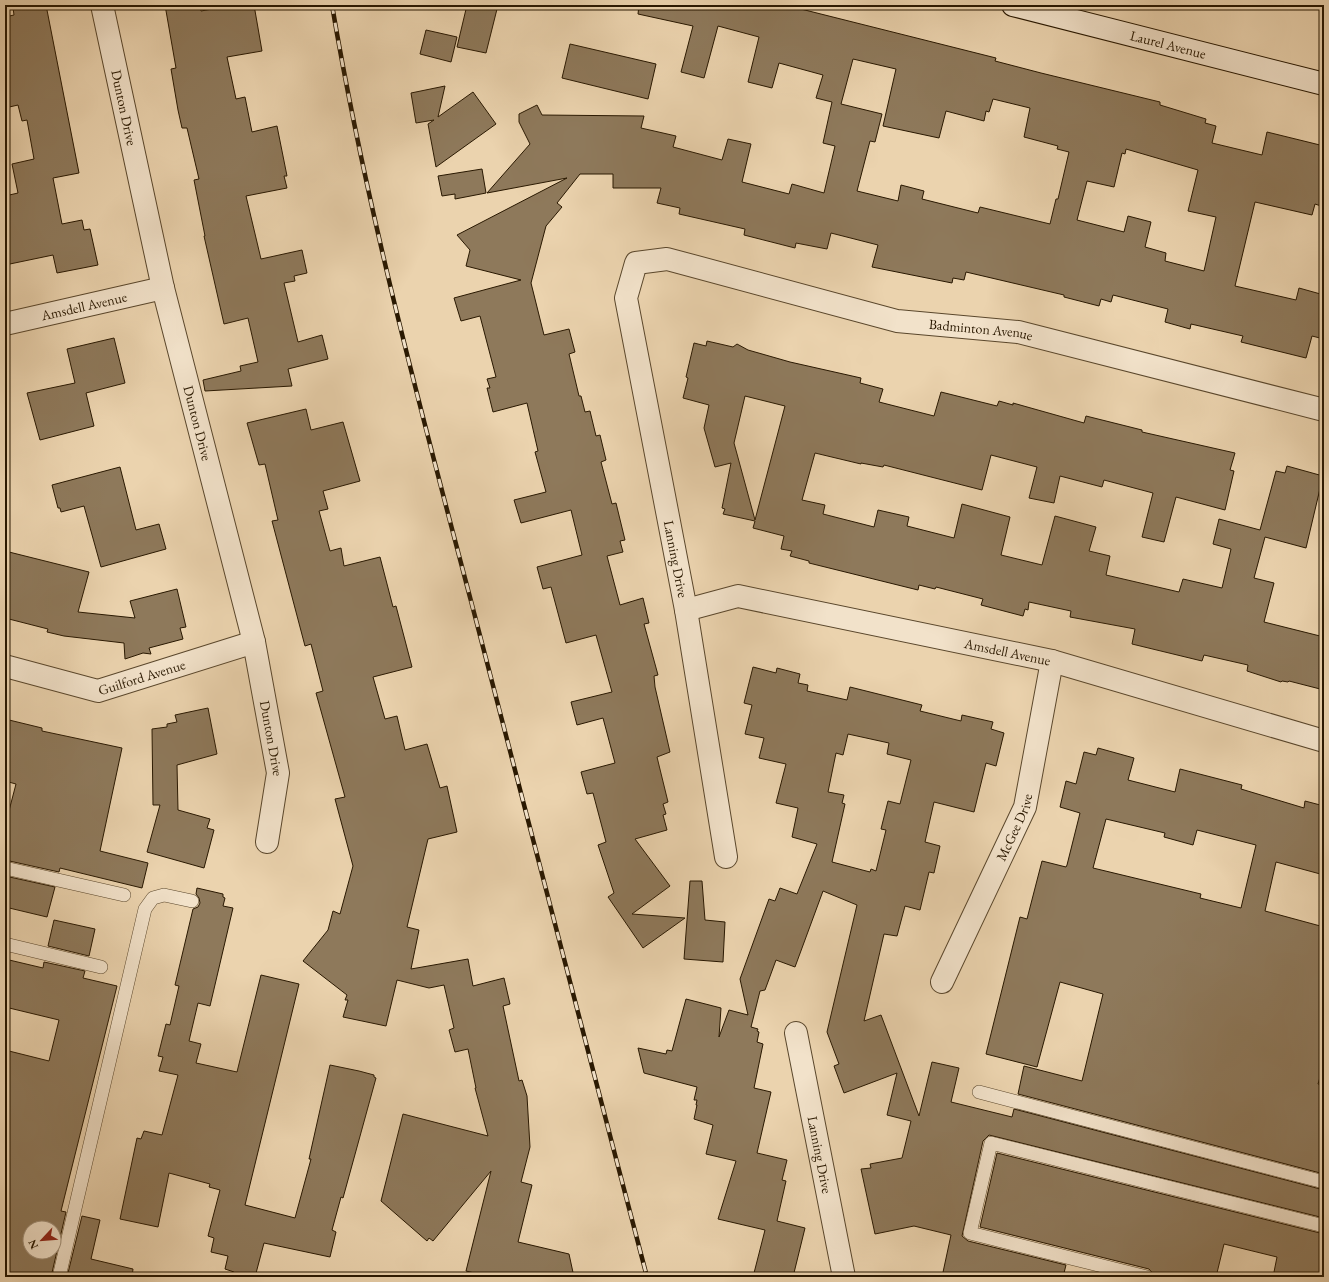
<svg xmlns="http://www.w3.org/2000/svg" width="1329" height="1282" font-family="'EB Garamond',serif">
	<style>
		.building { fill: #8e795b; stroke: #291801; fill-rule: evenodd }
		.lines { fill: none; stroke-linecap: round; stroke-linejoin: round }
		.lane-casing { stroke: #5a472c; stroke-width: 14 }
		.street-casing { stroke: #5a472c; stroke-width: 24 }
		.secondary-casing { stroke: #291801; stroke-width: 24 }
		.lane { stroke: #f2e2ca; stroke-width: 13 }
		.street { stroke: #f2e2ca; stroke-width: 22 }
		.secondary { stroke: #f2e2ca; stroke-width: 22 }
		.rail-casing { stroke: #291801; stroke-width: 4.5 }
		.rail { stroke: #f2e2ca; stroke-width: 3; stroke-dasharray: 9; stroke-linecap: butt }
		.labels { text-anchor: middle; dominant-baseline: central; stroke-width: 3; stroke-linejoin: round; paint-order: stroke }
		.street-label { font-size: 14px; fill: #291801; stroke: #f2e2ca }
	</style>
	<rect width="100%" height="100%" fill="#ebd3ae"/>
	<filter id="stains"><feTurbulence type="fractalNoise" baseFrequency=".005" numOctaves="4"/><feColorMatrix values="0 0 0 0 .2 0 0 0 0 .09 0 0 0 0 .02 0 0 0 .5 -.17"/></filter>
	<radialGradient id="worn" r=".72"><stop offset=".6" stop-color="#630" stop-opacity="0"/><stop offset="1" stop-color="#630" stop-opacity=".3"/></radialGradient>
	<path class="building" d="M27,5H46L79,173L53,178L62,224L82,220L84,230L90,229L98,265L57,273L53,255L5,265V196L18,193L12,164L34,159L27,120L22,121L18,105L5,108V17L14,15L13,8Z
		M165,5H200L201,11L234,5H254L262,51L227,57L236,99L245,97L252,132L277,126L287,176H284L287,188L246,196L261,259L302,250L307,273L294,276L295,281L284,283L298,342L322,335L328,359L288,369L292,386L205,391L203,380L241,371L240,366L258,362L248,318L224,324L204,236H205L194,180L199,179L187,128H182L178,110L171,69L176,68Z
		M467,5H498L486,53L457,47Z
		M639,5H785L996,58L995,61L1041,73L1160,102V105L1206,119L1205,123L1216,126L1212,143L1262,155L1267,132L1324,146V207L1315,204L1312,215L1255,202L1235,286L1296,300L1299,288L1324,295V339L1312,336L1306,358L1241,342L1243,336L1191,324L1190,329L1165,322L1168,309L1113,295L1111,302L1101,299L1099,306L1064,297V295L966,272L964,280L953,278L952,283L872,267L878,245L831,233L827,249L796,243L795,248L744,235L745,229L679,214L680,208L657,203L661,188H613V174H580L557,203L562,207L546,226L531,283L544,335L569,329L575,352L569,354L579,396H581L585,412L590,411L596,436L600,435L606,460L601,462L612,504L616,503L625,540L620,541L623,552L607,556L620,605L643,598L649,623L644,624L658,675L654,676L655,687L670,752L657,757L668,802L663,804L666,814L663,815L667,830L635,839L670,886L632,914L685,918L643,948L608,897L614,893L598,845L606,842L593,793L587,794L581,772L615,763L603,718L577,725L571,702L612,692L596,635L566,643L551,587L543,589L537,567L582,555L571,510L521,523L514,500L546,492L535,452L538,451L527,403L493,412L487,388H490L487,379L496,377L480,316L461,321L454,298L521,280L466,266L470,250L457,235L567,178L487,193L530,144L519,122V114L537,105L542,115L644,116L641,128L676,136L673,147L722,160L728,139L751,144L742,182L789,194L792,184L824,193L835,146L823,143L832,102L816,98L823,75L779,63L772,88L748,82L759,37L718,26L704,78L681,72L693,26L638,14ZM853,59L896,69L883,126L939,138L946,111L984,121L986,111L989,112L993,99L1030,108L1024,137L1058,146L1057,149L1069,152L1058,199H1056L1050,224L980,207L978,213L922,199L924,191L901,185L898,201L857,191L870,141L875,142L882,114L841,104ZM1126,149L1198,170L1188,211L1216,217L1204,271L1165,261L1166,253L1145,247L1151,222L1128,216L1124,232L1077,220L1087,181L1114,187L1122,153L1125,154Z
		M426,30L457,37L451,62L420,54Z
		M570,44L656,64L648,99L562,78Z
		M445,86L438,117L473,92L496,124L436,167L428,124L434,120L416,123L411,93Z
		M482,169L486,193L455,199V194L442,196L438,176Z
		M114,338L125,383L86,393L94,426L40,440L27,393L75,383L67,349Z
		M707,341L733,347L737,344L748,350L790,362L861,378L860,383L883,389L879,402L934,416L941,392L997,406L999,401L1013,405V403L1084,423L1086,416L1142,430V432L1235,453L1230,470L1234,471L1225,510L1176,497L1164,542L1142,537L1153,493L1104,480L1102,487L1060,476L1054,503L1029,498L1037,467L991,455L982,490L884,465L883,467L861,463V464L815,453L802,500L825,505L823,514L874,527L878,510L909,517L907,526L954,538L962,504L1010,517L1001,555L1042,565L1055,516L1096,527L1089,551L1110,556L1106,575L1179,592L1183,579L1222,588L1231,549L1213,544L1219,519L1260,530L1276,471L1285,473L1287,466L1323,476L1306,548L1265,537L1254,578L1274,583L1264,622L1324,637V690L1289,681L1288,682L1282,681L1281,682L1247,671L1248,665L1204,655L1202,661L1132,644L1135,629L1070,617L1071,611L1029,602L1028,610L1025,609L1023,616L981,605L983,599L936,587L935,589L919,585L918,590L809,563V561L790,556L792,551L781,549L784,536L753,528L755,521L723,514L725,509L722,508L731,463L715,467L704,428L709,405L683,398L688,378L686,377L694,343L706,346ZM745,396L785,406L755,520L734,443Z
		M306,409L311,430L343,422L360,481L323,491L328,509L319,511L330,551L341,548L344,566L380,557L393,607L396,606L412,667L373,677L385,719L397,716L405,750L427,744L440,788L447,786L457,832L428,839L407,927L419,930L411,969L468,959L473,986L504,978L510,1004L503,1006L519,1081L522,1080L527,1096L530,1147L521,1182L532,1185L518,1242L569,1254L574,1277H491L466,1271L491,1171L433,1241L429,1238L427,1241L381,1201L403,1114L488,1136L475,1088H476L468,1049L455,1052L449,1030L454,1028L444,985L429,988L397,980L386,1026L343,1017L348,1000H345L347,995L303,961L328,930L333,911L340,914L353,866L335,799L345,797L316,693L323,691L311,644L305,646L272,521L278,520L265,464L259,465L247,423Z
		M120,467L136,530L159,524L166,549L101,567L84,506L61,512L60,508H58L52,485Z
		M5,551L89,572L78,612L135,618L130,601L177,589L186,627L180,628L183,639L149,648L151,654L143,653L125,659L124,643L64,636L47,632L48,629L5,618Z
		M753,667L776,673L777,668L800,674L798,683L808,685L807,691L847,700L850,687L922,705L920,711L961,721L962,715L993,722L991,729L1004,733L996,766L986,763L974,812L934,802L925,842L940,846L934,873L929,872L920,910L905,906L897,936L884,934L864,1021L881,1015L919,1116L932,1062L959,1068L951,1102L1012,1117L1014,1109L1324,1190V1218L989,1135L983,1141L962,1236L968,1241L1066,1265L1063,1277H942L951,1235L914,1226L875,1234L861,1169L871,1168L870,1164L902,1158L911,1121L887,1115L897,1073L844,1093L834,1066L839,1064L827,1032L857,905L823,891L795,967L776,960L765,990L760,991L751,1027L758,1029L757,1031L759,1032L757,1042L763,1044L754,1088L771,1092L757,1153L787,1160L782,1180L786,1181L777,1221L805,1228L793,1277H753L765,1230L718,1219L736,1161L706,1154L713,1125L694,1119L697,1105H696L697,1100H694L697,1087L644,1073L638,1048L666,1054L667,1050L672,1051L686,999L721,1008L719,1037L729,1010L748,1015L740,979L769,899L775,901L780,888L797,894L817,844L792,837L798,808L776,803L786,764L759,758L764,738L745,734L752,705L744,703ZM848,734L889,743L887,754L911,760L900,804L888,801L881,829L886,830L876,871L871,869L870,872L832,862L845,804L842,803L844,795L828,792L836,753L843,755Z
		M208,708L217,754L177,765L178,810L210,819L207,828L214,830L204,868L147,852L160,805H153L152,729L167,727V724L177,722L175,715Z
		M5,719L42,728V731L122,748L100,851L148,863L142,888L60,868L59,872L5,860V826L16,784L5,781Z
		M1098,748L1134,758L1128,780L1175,792L1180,769L1242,785L1241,789L1304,808L1305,801L1324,806V875L1276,862L1265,911L1324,927V1064L1318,1084L1324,1085V1174L1018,1094L1024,1066L1082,1081L1103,994L1060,982L1037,1067L986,1054L1020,917L1027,919L1042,861L1066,867L1067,865L1080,813L1060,807L1066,781L1076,784L1084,752L1096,755ZM1106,819L1165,833L1164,837L1193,845L1197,830L1256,845L1241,908L1200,898L1201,894L1093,868Z
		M5,876L55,887L47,917L5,907Z
		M690,881H702L705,920L725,922L723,962L684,959Z
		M197,888L223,894V897L225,898L223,906L233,908L210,1006L198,1003L189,1041L201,1044L196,1063L237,1072L261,975L299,984L245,1205L295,1218L311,1159H309L330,1065L359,1071L374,1075V1077L376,1078L343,1198L341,1197L332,1230L336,1232L330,1257L264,1243L255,1277H233L234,1272L225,1269L228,1256L211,1252L214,1238L208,1236L220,1190L209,1187L210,1184L169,1173L158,1227L120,1219L137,1138L141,1139L144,1131L162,1135L178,1075L159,1071L163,1057L158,1056L166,1024L170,1025L179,986L175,985L193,909L198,907L200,903L199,898L196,894Z
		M54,920L95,929L89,956L48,946Z
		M5,959L43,968L44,962L85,971L83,978L117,986L61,1211L66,1212L51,1277H5V1050L49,1061L59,1020L5,1007ZM30,1228H54V1252H30Z
		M997,1153L1324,1234V1277H1273L1277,1257L1224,1244L1216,1277H1159L1155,1276L1149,1269L980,1227Z
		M82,1216L100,1220L91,1259L133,1269L132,1277H67Z"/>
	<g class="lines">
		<defs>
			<path id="lane" d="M5,868L124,895
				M5,944L101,967
				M979,1092L1324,1182
				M59,1277L145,909L153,898L164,895L192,901
				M1147,1277L970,1233L991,1143L1324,1226"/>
			<g id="street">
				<path id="s1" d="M102,5L163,288L254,642L278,773L267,842"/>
				<path id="s2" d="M5,324L163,288"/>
				<path id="s3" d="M686,610L738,596L1052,661L1324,741"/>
				<path id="s4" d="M5,666L98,691L254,642"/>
				<path id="s5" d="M726,857L686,610L626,298L636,263L667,259L897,321L1018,332L1324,410"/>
				<path id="s6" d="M942,982L1025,807L1052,661"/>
				<path id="s7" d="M796,1033L844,1277"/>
			</g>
			<g id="secondary">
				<path id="s8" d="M1013,5L1324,84"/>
			</g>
		</defs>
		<use href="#lane" class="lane-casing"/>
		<use href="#street" class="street-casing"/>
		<use href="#secondary" class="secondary-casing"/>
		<use href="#lane" class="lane"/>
		<use href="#street" class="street"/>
		<use href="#secondary" class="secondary"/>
		<defs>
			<path id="rail" d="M332,5C366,206 419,404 471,601C530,827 588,1052 647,1277"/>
		</defs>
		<use href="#rail" class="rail-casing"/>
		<use href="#rail" class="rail"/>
	</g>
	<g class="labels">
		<g class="street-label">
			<text stroke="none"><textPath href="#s8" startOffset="160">Laurel Avenue</textPath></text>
			<text stroke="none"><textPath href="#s1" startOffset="105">Dunton Drive</textPath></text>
			<text stroke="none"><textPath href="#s2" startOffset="81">Amsdell Avenue</textPath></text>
			<text stroke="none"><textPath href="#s5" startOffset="958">Badminton Avenue</textPath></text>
			<text stroke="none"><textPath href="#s1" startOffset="429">Dunton Drive</textPath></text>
			<text transform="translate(676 559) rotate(79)">Lanning Drive</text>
			<text stroke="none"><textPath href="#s3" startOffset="329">Amsdell Avenue</textPath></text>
			<text stroke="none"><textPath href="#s4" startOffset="142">Guilford Avenue</textPath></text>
			<text stroke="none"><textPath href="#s1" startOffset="753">Dunton Drive</textPath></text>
			<text stroke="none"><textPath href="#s6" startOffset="171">McGee Drive</textPath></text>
			<text stroke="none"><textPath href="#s7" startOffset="124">Lanning Drive</textPath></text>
		</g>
	</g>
	<rect width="1329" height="1282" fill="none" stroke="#ebd3ae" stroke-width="20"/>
	<rect x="6" y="6" width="1317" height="1270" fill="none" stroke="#291801" stroke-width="2"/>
	<rect x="10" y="10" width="1309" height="1262" fill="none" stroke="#291801"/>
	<g transform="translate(42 1240) rotate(244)"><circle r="19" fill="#f2e2ca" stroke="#a2917a"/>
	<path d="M0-3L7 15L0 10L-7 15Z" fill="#8f2418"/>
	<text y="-6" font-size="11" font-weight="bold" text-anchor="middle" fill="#291801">N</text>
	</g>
	<rect width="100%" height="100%" filter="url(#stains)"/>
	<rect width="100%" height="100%" fill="url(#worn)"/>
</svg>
